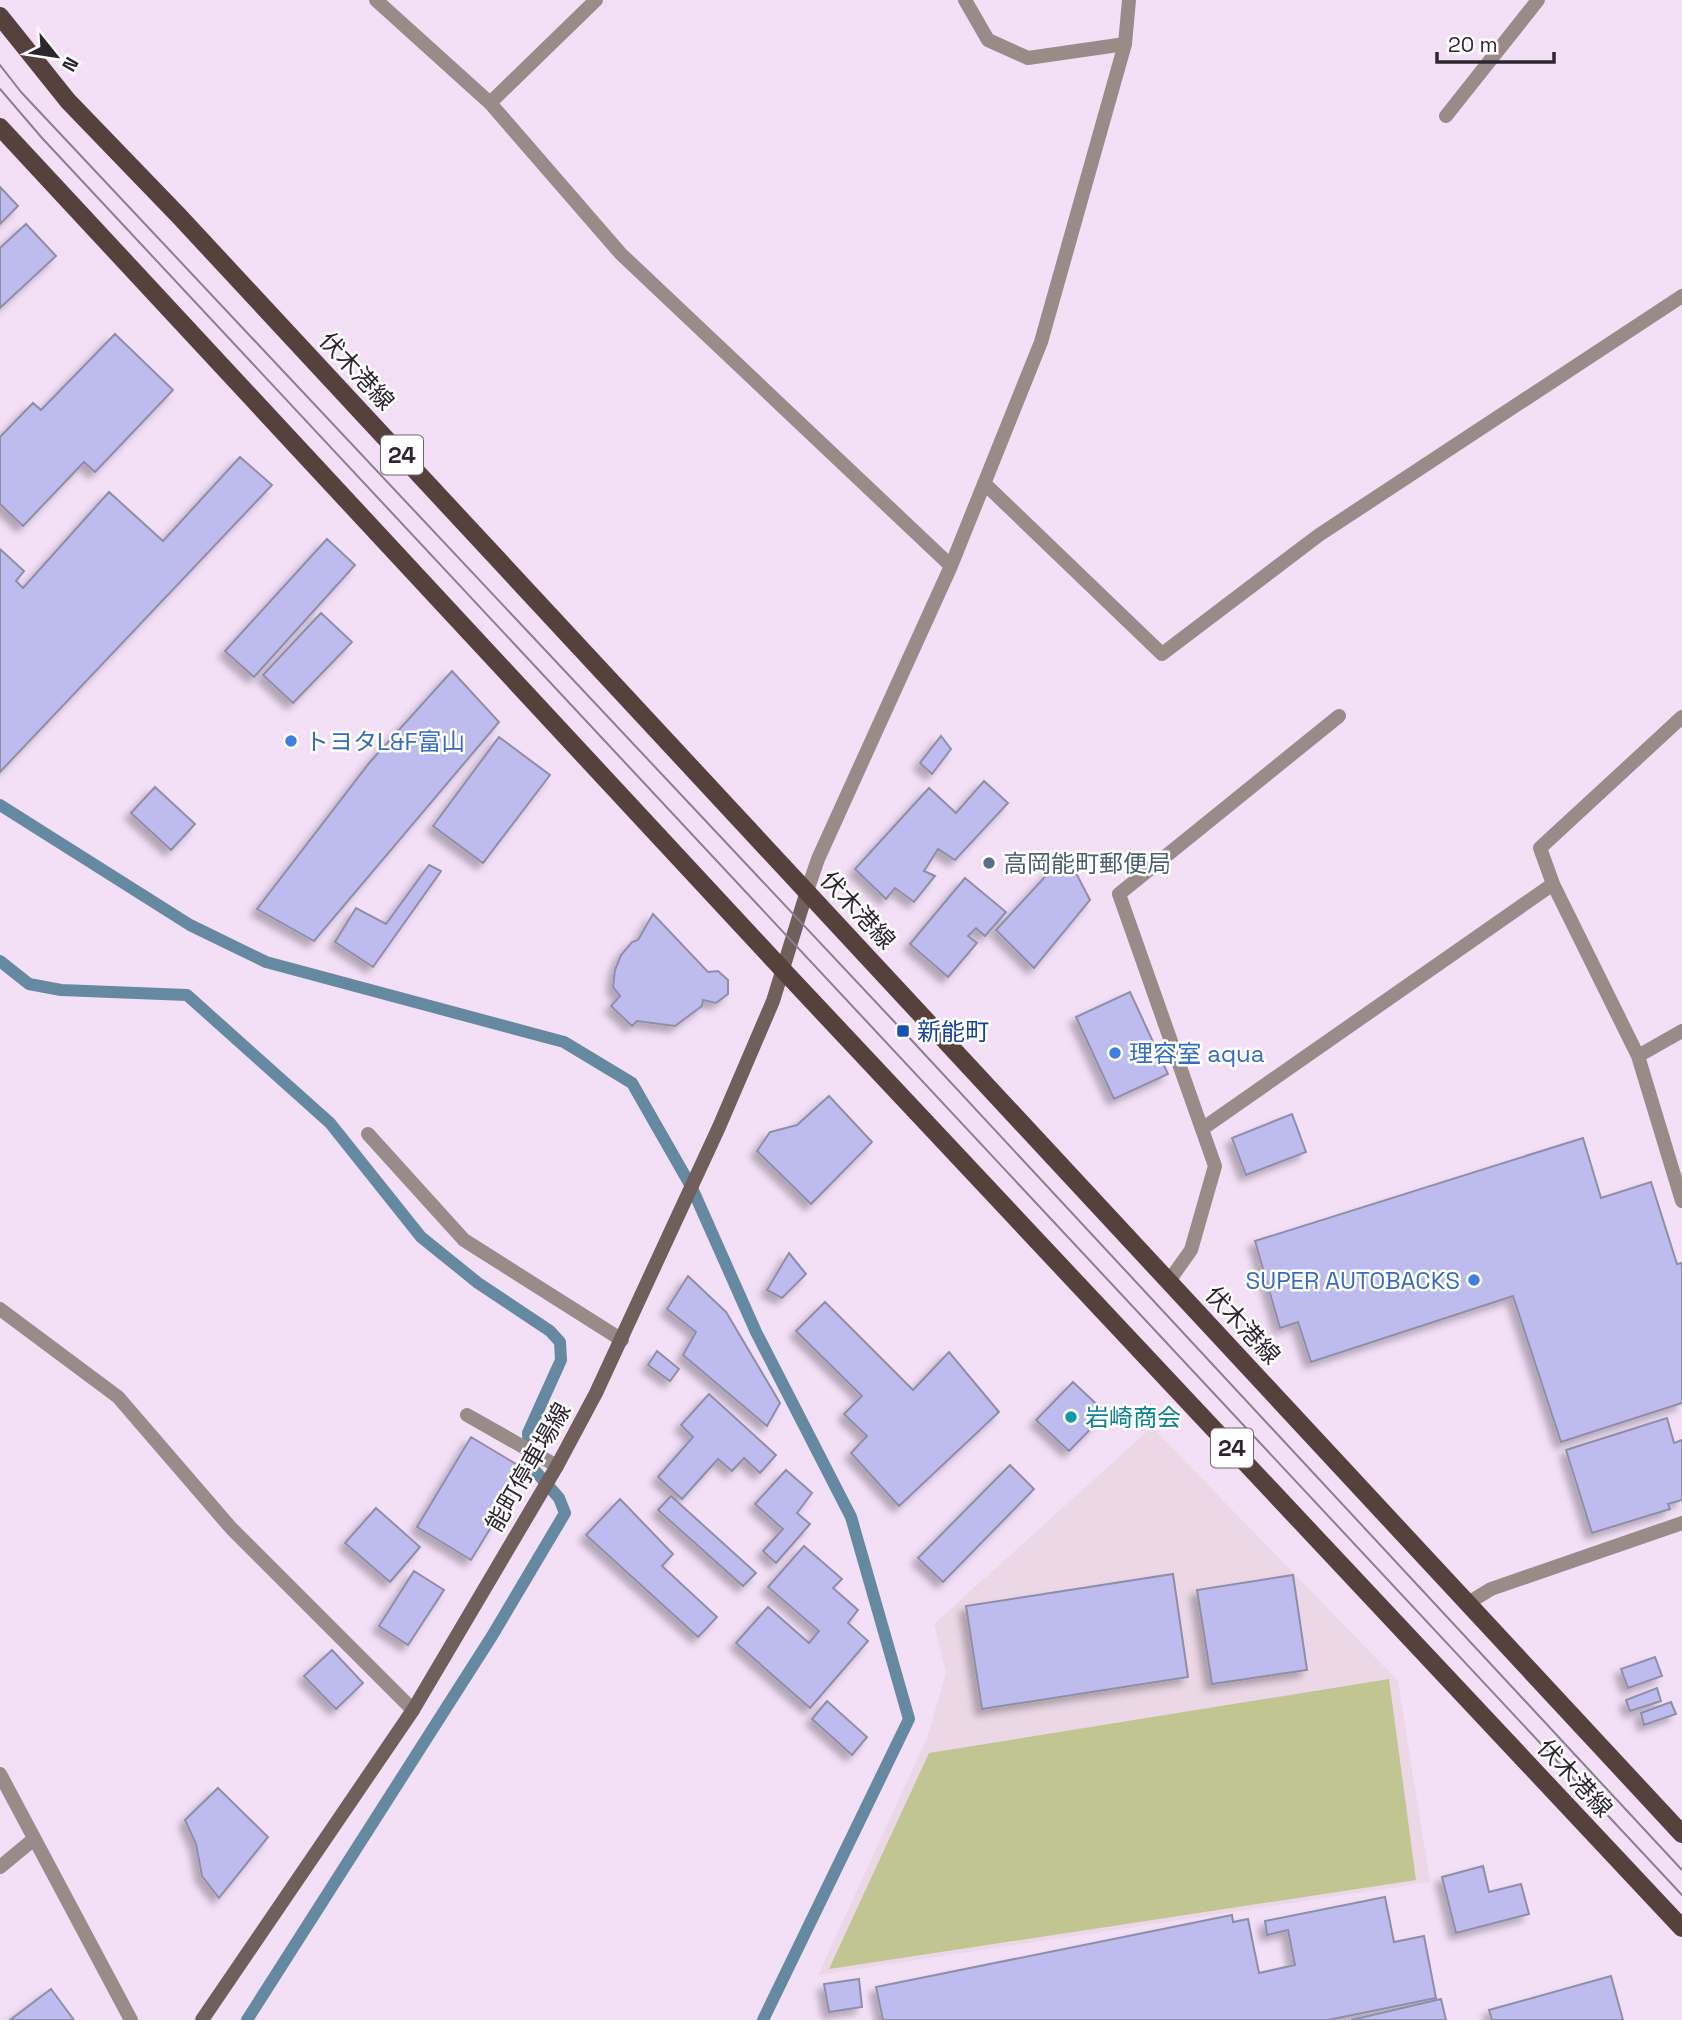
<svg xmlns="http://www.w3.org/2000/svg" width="1682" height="2020" font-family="'Space Grotesk','Noto Sans JP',sans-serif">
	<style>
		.commercial { fill: #ebd7e6 }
		.pitch { fill: #c1c592 }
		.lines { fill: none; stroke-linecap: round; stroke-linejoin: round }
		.stream { stroke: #6589a1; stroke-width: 12 }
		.building { fill: #bebbee; stroke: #8f8ea7; stroke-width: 2; filter: url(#shadow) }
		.service { stroke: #988b88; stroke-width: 14 }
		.minor { stroke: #988b88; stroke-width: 14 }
		.secondary { stroke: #715f5b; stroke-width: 14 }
		.primary { stroke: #56413c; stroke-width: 18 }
		.tram { stroke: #8a7d8d; stroke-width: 2 }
		.shop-dot { fill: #3f7fe0; stroke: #fff; stroke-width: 2.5 }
		.service-dot { fill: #5c6f8a; stroke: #fff; stroke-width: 2.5 }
		.transit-dot { fill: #1a4fb4; stroke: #fff; stroke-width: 2.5 }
		.culture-dot { fill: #0f9aa8; stroke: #fff; stroke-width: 2.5 }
		.labels { text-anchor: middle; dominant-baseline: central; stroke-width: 5; stroke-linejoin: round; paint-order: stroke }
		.shield { fill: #fff; stroke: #6c676d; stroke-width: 2 }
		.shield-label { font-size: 23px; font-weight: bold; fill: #2d262f }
		.street-label { font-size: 24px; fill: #2d262f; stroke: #fff }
		.shop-label { font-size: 24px; fill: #366cbe; stroke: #fff; text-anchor: start }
		.service-label { font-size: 24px; fill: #4e5e75; stroke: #fff; text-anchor: start }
		.transit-label { font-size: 24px; fill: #164399; stroke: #fff; text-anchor: start }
		.culture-label { font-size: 24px; fill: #0d838f; stroke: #fff; text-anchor: start }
	</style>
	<defs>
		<filter id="shadow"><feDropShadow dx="-6" dy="6" stdDeviation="3.5" flood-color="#0004"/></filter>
	</defs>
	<rect width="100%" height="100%" fill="#f3e0f7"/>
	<path class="commercial" d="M1152,1427L1398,1681L1430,1882L818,1975L927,1738L946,1673L934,1624Z"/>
	<path class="pitch" d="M1389,1679L1416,1880L829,1969L929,1753Z"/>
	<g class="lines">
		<path class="stream" d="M0,805L190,925L266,962L564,1042L632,1083L692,1188L756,1332L851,1517L909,1719L763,2020
			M0,961L29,984L61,990L187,995L330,1123L421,1237L478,1283L550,1331L560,1342L561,1360L528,1433L530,1465L559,1498L565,1513L492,1636L247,2020"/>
	</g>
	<path class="building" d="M0,187L18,206L0,224Z
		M26,224L56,256L0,308V248Z
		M115,334L173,390L95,472L84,462L23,526L0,504V437L33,403L41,410Z
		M240,457L272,485L0,772V549L24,571L16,581L23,588L109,492L163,541Z
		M327,539L355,565L254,677L225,651Z
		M321,613L352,642L293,703L263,675Z
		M452,671L499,722L314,941L257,909L370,762Z
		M941,736L951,749L932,774L920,763Z
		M499,737L550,775L483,863L433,826Z
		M984,781L1008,803L955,860L938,849L924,871L935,876L914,902L895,888L886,899L855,869L929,788L956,813Z
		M155,787L195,824L171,850L131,813Z
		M1066,854L1090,900L1034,968L996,930Z
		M429,865L441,871L373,967L335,942L356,908L386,924Z
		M965,878L1006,912L985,936L976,928L968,936L977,943L948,977L910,944Z
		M653,914L708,972L718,971L728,980V994L716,1003L703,1000L702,1006L675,1026L637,1021L632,1026L611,1006L620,996L613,987L615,970L621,955L632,942L638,940Z
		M1130,992L1168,1074L1114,1099L1076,1017Z
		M829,1096L872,1142L811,1204L757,1151L770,1132L797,1125Z
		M1292,1114L1306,1152L1246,1175L1232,1138Z
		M1583,1138L1601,1198L1651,1182L1677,1264L1682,1263V1403L1561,1442L1513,1296L1311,1362L1298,1322L1280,1328L1255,1241Z
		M789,1253L806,1274L782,1298L767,1290Z
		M688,1276L726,1312L780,1403L767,1426L683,1355L696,1332L667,1309Z
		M825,1302L913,1390L949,1352L999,1412L899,1506L851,1453L867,1436L844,1414L862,1396L796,1331Z
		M657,1351L679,1369L670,1381L648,1365Z
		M1073,1382L1106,1413L1069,1451L1036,1420Z
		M709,1394L776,1455L760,1473L744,1458L732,1471L718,1459L682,1499L658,1477L693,1437L681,1425Z
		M1667,1418L1674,1443L1682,1440V1500L1668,1504L1670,1509L1592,1533L1566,1450Z
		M471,1437L526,1470L471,1560L417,1527Z
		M1010,1465L1034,1489L943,1582L918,1558Z
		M786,1470L812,1493L797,1513L810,1524L776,1563L763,1551L783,1529L755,1504Z
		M671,1496L756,1573L743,1586L658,1510Z
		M620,1499L673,1554L662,1566L717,1617L698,1637L586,1535Z
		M376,1508L420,1547L390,1582L345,1543Z
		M804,1546L842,1579L833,1588L858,1610L848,1623L868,1641L810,1708L736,1643L768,1607L809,1643L819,1631L768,1587Z
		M414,1571L444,1590L408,1645L379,1626Z
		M1173,1574L1188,1677L982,1709L966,1606Z
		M1293,1575L1307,1670L1212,1684L1197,1590Z
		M332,1650L363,1683L336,1709L304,1676Z
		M1655,1657L1662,1676L1628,1688L1621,1669Z
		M1657,1688L1661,1701L1630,1711L1626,1700Z
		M827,1701L867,1737L852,1755L812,1719Z
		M1671,1702L1676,1714L1644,1725L1641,1713Z
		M218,1788L268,1837L219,1898L202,1876L196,1844L185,1820Z
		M1483,1866L1489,1892L1521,1884L1529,1914L1456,1933L1442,1877Z
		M1385,1897L1394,1942L1424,1936L1436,1998L1328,2020H883L876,1987L1232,1915L1233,1922L1248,1919L1259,1973L1295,1965L1288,1930L1267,1935L1265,1921Z
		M1611,1976L1623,2020H1492L1489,2010Z
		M859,1979L862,2007L829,2012L824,1984Z
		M51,1989L74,2020H10Z
		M1441,1999L1446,2020H1351Z"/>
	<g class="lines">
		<path class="service" d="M368,1134L464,1240L622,1340
			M467,1415L557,1466"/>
		<path class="minor" d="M376,0L490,103L621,254L951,566
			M965,0L988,40L1028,58L1125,44
			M490,103L596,0
			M1446,116L1538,0
			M984,483L1162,654L1319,535L1682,296
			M1682,717L1540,848L1553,884L1638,1056L1682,1201
			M807,891L818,859L951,566L1041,342L1125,44L1129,0
			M1638,1056L1682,1031
			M1202,1129L1553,884
			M1169,1281L1191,1250L1215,1166L1119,894L1339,716
			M0,1309L118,1397L231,1528L413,1710
			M1468,1603L1491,1589L1682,1523
			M0,1774L131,2020
			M0,1867L34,1839"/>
		<path class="secondary" d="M202,2020L413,1710L557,1466L596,1393L719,1127L773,1001L807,891"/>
		<path class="primary" d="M0,16L68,101L179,216L1682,1834
			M0,127L782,969L1682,1928"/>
		<path class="tram" d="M0,65L21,92L903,1031L1682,1870
			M0,89L42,138L1682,1895"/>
	</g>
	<g class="shop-dot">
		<circle cx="291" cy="741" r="7"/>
		<circle cx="1115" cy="1053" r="7"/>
		<circle cx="1474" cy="1280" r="7"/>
	</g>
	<circle class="service-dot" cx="989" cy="863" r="7"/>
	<rect class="transit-dot" x="896" y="1024" width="14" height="14" rx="3.5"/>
	<circle class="culture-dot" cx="1071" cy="1417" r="7"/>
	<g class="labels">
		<g class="shield">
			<rect x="381" y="435.5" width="42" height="39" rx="5"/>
			<rect x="1211" y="1428.5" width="42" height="39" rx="5"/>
		</g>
		<g class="shield-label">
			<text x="402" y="455">24</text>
			<text x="1232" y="1448">24</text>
		</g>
		<g class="street-label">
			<text transform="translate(357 371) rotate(47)">伏木港線</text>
			<text transform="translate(858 910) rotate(47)">伏木港線</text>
			<text transform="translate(1243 1325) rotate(47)">伏木港線</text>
			<text transform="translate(528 1467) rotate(-60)">能町停車場線</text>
			<text transform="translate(1575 1778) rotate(47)">伏木港線</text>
		</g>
		<g class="shop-label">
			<text x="305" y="741">トヨタL&amp;F富山</text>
			<text x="1129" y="1053">理容室 aqua</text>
			<text x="1460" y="1280" text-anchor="end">SUPER AUTOBACKS</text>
		</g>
		<g class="service-label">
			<text x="1003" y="863">高岡能町郵便局</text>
		</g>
		<g class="transit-label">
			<text x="917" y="1031">新能町</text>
		</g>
		<g class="culture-label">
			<text x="1085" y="1417">岩崎商会</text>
		</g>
	</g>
	<g transform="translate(56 56) rotate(120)" stroke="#ffffff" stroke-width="5" paint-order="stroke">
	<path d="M0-5L12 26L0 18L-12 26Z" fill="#2d262f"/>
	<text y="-10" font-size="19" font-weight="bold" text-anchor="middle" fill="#2d262f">N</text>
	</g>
	<path d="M1437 52v10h117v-10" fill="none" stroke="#2d262f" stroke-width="3.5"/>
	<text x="1448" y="52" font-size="21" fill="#2d262f" stroke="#ffffff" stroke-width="5" paint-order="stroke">20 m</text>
</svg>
